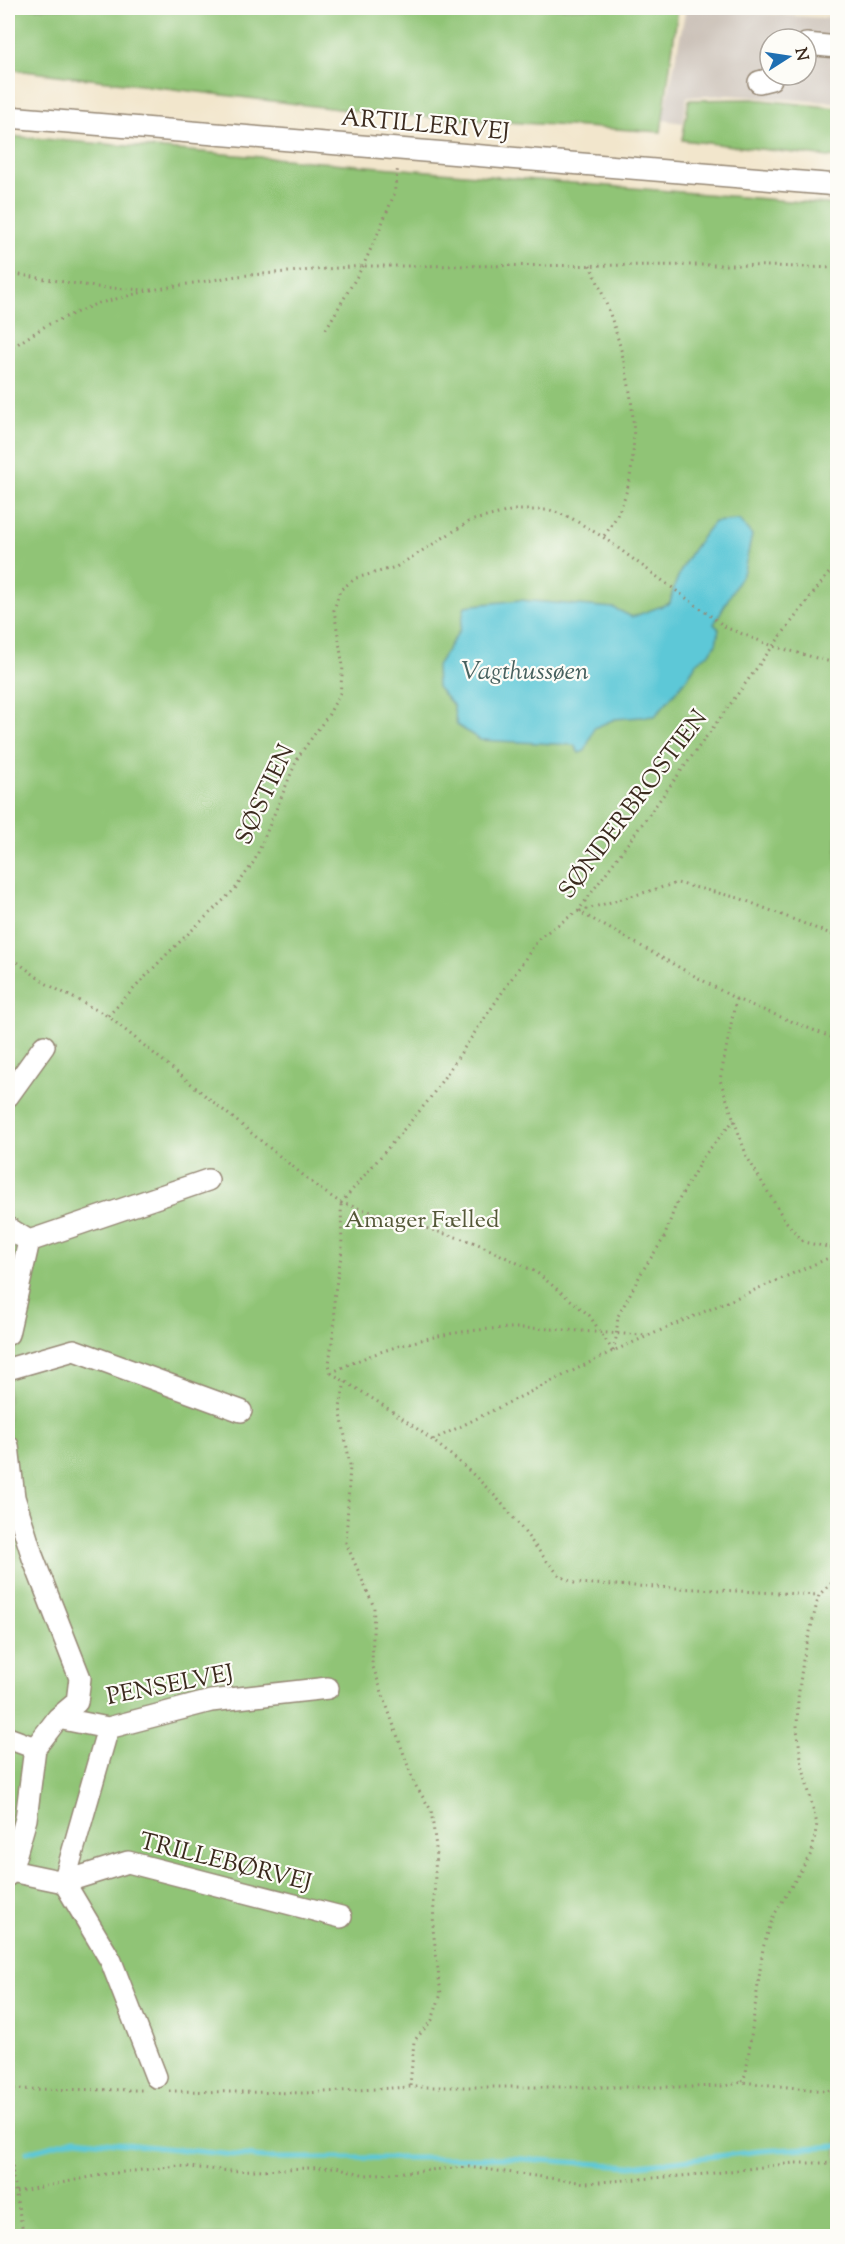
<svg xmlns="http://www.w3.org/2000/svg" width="845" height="2244" font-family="'Sorts Mill Goudy',serif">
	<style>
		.industrial { fill: #ccc2b9; fill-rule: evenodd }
		.green { fill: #90c476; stroke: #66774a; stroke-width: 1.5 }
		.water { fill: #5dc8d7; stroke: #4c797a; stroke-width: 1.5 }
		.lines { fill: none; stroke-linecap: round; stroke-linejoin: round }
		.stream { stroke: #5dc8d7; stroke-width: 5 }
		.minor-casing { stroke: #968875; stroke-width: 24 }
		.path { stroke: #968875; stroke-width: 3; stroke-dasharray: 1.5 4.5; stroke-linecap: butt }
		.minor { stroke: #fff; stroke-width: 21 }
		.labels { text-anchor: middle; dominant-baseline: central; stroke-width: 4.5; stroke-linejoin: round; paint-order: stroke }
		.street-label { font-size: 24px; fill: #3b2a1e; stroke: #fdfcf7 }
		.park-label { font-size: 24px; fill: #545838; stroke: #fdfcf7 }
		.water-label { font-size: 26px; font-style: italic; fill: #47615f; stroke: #fdfcf7 }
	</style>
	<rect width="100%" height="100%" fill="#fdfcf7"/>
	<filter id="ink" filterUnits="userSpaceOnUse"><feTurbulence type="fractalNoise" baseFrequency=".0167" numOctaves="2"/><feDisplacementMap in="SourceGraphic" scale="12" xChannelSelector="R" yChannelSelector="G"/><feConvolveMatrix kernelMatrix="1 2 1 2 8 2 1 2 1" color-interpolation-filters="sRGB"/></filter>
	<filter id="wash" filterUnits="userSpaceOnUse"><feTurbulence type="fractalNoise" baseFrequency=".008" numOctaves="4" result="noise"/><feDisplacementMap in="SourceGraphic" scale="24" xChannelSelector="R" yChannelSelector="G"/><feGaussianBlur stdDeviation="1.35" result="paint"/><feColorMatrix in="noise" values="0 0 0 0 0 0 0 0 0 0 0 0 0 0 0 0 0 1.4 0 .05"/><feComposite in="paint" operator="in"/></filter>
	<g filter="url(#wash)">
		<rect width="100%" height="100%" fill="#f2e6cc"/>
		<path class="industrial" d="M686,8L837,19V103L729,95L687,97L683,123L663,120ZM770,39H806V75H770Z"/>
		<path class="green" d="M8,8H678L661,132L380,114L8,69Z
			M752,99L837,108V158L682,140L689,100Z
			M8,136L837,205V2236H8Z"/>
		<path class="water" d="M739,520L752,535L744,571L714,624L719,629L716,644L710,653L698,661L687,678L655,716L615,719L594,728L585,751L579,753L574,745L480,740L457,725L453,705L437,687L436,667L460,630L465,606L520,600L614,608L632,617L670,603C676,571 694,546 714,522Z"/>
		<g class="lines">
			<path class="stream" d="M27,2152L76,2139L264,2158H507L631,2166L760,2151L838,2146"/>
		</g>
	</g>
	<g filter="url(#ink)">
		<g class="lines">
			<defs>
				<path id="minor" d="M806,44L838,47
					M759,82L771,79L772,75
					M8,117L838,185
					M8,1096L44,1046
					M8,1228L29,1241
					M8,1334L29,1241L208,1180
					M8,1369L74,1350L241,1411
					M8,1446L14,1497L33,1558L80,1678L77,1702L58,1718L35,1748L26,1819L11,1871L8,1875
					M58,1718L108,1728L211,1701L328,1688
					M8,1738L35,1748
					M11,1871L64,1882L111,1961L156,2077
					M64,1882L128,1862L341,1917
					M64,1882L108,1728"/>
			</defs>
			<use href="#minor" class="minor-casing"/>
			<path class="path" d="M590,265C625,340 661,465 603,537
				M8,273L96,287L146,290
				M326,329L363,266L378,233L394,195L398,166
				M8,350L47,325L96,304L151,290L237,276L363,266L733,265L838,268
				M578,911L736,999L838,1040
				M580,911L677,883L739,898L838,937
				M8,955L45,983L108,1016
				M736,999L720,1080L747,1157L784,1219L803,1242L838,1249
				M341,1203L428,1101L540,937L578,911L773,646L838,561
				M613,1351L589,1315L536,1272L476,1243L341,1203L320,1189L108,1016L165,956L235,889L255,860L298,757L329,714L340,693L343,667L334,610L340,590L356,578L396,567L470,521L514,510H550L571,518L603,537L727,628L773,646L838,664
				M613,1351L616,1338L618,1316L643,1270L664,1238L675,1207L703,1157L734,1120
				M331,1373C388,1407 443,1443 490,1491C516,1517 535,1549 560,1576L574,1583L819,1595
				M331,1373C386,1345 454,1328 516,1328C560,1328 604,1334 648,1335
				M331,1373L329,1364L335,1319L334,1298L342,1250L341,1203
				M345,1381L340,1408L350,1465L346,1543L374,1607L372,1664L414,1783L431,1810L436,1847L433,1929L441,1994L432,2020L414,2041L410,2086
				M433,1440L613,1351L838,1254
				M742,2082L746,2073L763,1948L773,1917L812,1852L817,1824L802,1765L797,1729L798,1698L803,1660L819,1595L838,1576
				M9,2088L13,2180L24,2236
				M8,2089L144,2090
				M169,2091L306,2093L410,2087H689L725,2086L742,2082L825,2091L838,2089
				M16,2192L106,2174L179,2166L231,2171L336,2167L365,2175L469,2167L586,2183L706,2174L794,2163H838"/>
			<use href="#minor" class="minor"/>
		</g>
	</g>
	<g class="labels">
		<g class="street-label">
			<text transform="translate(425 126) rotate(5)">ARTILLERIVEJ</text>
			<text transform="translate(266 795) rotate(-65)">SØSTIEN</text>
			<text transform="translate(634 805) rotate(-53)">SØNDERBROSTIEN</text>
			<text transform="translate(170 1686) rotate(-11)">PENSELVEJ</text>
			<text transform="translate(225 1863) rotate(14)">TRILLEBØRVEJ</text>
		</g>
		<g class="park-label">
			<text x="422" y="1221">Amager Fælled</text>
		</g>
		<g class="water-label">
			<text x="525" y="672">Vagthussøen</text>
		</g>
	</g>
	<rect width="845" height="2244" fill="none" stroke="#fdfcf7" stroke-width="30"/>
	<g transform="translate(788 57) rotate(78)"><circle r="28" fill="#fdfcf7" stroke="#afa8a0" stroke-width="1.5"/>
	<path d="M0-4.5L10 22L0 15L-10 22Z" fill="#1f6fb2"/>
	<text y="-9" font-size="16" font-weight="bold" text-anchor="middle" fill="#3b2a1e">N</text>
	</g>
</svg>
